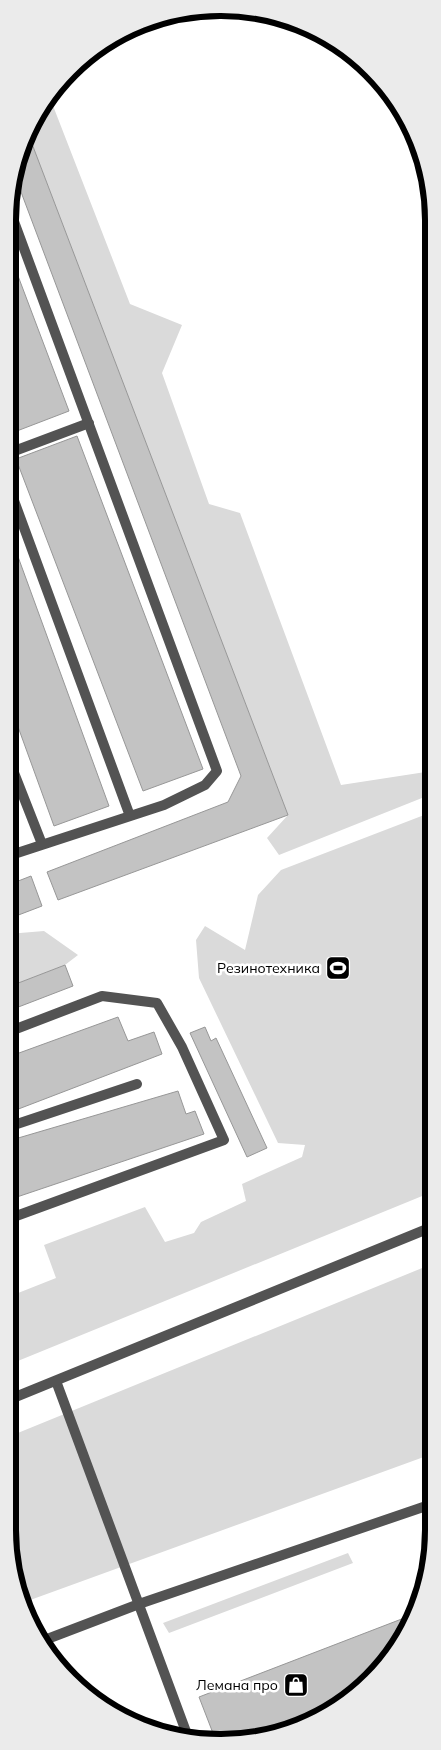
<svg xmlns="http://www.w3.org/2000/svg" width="441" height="1750" font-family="Mulish,sans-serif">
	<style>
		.green { fill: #dadada }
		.building { fill: #c3c3c3; stroke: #979797 }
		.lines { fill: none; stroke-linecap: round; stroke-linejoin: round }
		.service { stroke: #535353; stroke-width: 10 }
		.minor { stroke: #535353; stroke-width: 10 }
		.labels { text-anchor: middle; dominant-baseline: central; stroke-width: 5; stroke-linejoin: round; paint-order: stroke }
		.poi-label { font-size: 14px; fill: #000; stroke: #fff; text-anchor: end }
		.rim { fill: none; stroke: #000; stroke-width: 6 }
	</style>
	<rect width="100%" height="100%" fill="#fff"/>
	<path class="green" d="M50,98L130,304L182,325L162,373L209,504L240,513L341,785L432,771V794L279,855L267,838L288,815L29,136L36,114Z
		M432,812V1192L8,1365V1297L56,1278L44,1245L145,1207L165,1242L194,1233L201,1222L246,1201L242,1184L302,1157L305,1145L278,1143L199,978L196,940L205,926L245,950L258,895L281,870Z
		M44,931L78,955L65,965L8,987V934Z
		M432,1264V1454L22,1603L8,1529V1437Z
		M348,1553L353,1563L169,1633L163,1623Z"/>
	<path class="building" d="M29,136L288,815L58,900L47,872L228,802L241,776L15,176Z
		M9,252L69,411L9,434Z
		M77,436L203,769L143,791L16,459Z
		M9,532L109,806L54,826L9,702Z
		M8,812L16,831L8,834Z
		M31,876L42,906L8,919V885Z
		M65,965L73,986L8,1011V987Z
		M118,1017L128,1041L154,1032L162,1054L8,1113V1057Z
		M205,1027L211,1041L216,1038L267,1148L247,1157L190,1033Z
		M178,1091L186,1114L195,1111L204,1134L8,1200V1141Z
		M412,1615L405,1636L350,1698L276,1735L216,1741L199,1697Z"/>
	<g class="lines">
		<path class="service" d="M9,453L89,423
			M9,487L130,816
			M9,760L42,844
			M8,856L164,805L205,785L217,771L9,208
			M8,1127L137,1084
			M8,1219L224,1140L182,1047L157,1003L102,996L8,1032
			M56,1381L188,1737
			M42,1641L139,1604L432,1504"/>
		<path class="minor" d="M8,1400L432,1227"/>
	</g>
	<defs>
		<symbol id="stadium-square" viewBox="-11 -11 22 22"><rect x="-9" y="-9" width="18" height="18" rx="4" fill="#000" stroke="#fff"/><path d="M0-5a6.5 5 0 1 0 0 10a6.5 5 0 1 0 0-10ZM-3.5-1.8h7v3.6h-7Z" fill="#fff"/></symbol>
		<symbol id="shop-square" viewBox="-11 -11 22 22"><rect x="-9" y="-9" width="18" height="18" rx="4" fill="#000" stroke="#fff"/><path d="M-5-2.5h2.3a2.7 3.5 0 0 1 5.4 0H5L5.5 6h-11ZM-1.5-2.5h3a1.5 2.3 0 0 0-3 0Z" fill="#fff"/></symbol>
	</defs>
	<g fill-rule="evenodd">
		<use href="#stadium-square" x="324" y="954" width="28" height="28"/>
		<use href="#shop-square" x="282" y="1671" width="28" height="28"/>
	</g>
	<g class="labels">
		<g class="poi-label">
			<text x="320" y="968">Резинотехника</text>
			<text x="278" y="1685">Лемана про</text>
		</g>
	</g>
	<path d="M0 0H441V1750H0ZM220 16H221A204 204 0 0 1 425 220V1530A204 204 0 0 1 221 1734H220A204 204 0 0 1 16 1530V220A204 204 0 0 1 220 16Z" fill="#ebebeb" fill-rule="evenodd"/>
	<path class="rim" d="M220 16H221A204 204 0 0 1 425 220V1530A204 204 0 0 1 221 1734H220A204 204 0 0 1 16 1530V220A204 204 0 0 1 220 16Z"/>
</svg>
